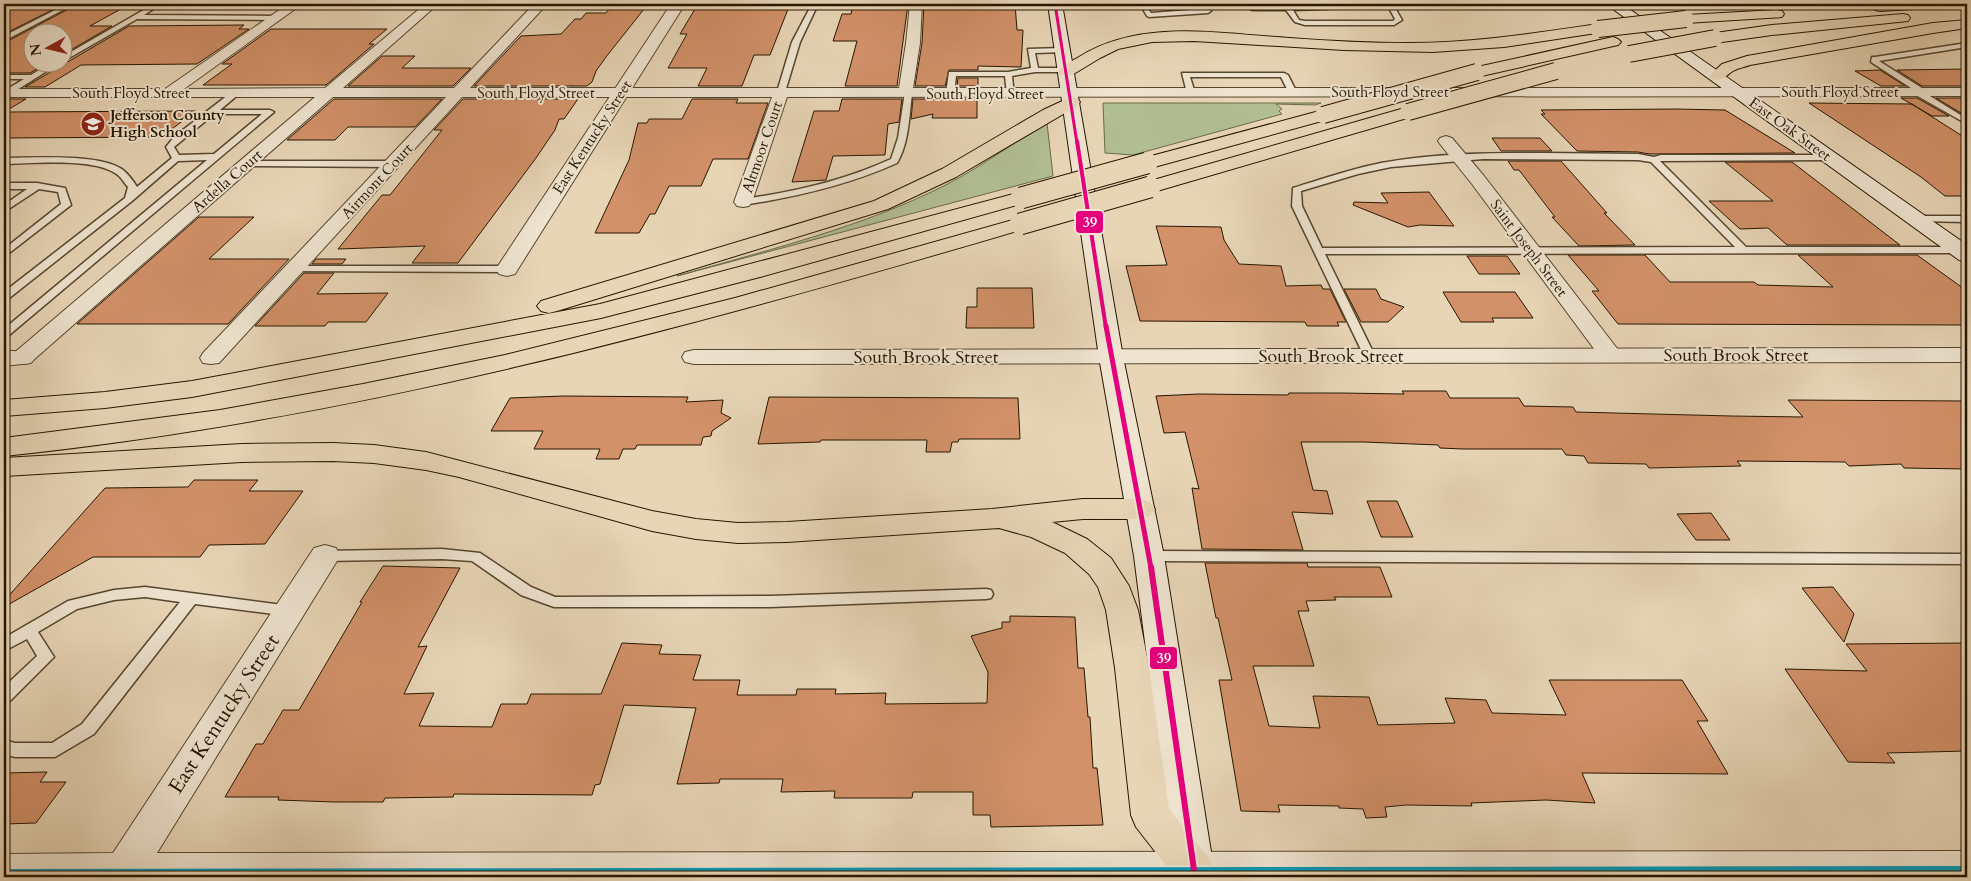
<svg xmlns="http://www.w3.org/2000/svg" width="1971" height="881" font-family="Cardo,serif">
	<style>
		.green { fill: #b1be92; stroke: #6c6a49 }
		.building { fill: #d29169; stroke: #261600 }
		.lines { fill: none; stroke-linecap: round; stroke-linejoin: round }
		.service-casing { stroke: #56462e; stroke-width: 3 }
		.minor-casing { stroke: #56462e; stroke-width: 2 }
		.tertiary-casing { stroke: #56462e; stroke-width: 2 }
		.secondary-casing { stroke: #261600; stroke-width: 2 }
		.motorway-casing { stroke: #261600; stroke-width: 2 }
		.service { fill: #efe4d0; fill-rule: evenodd }
		.minor { fill: #efe4d0; fill-rule: evenodd }
		.tertiary { fill: #efe4d0; fill-rule: evenodd }
		.secondary { fill: #efe4d0; fill-rule: evenodd }
		.motorway { fill: #e7d5b6; fill-rule: evenodd }
		.motorway-bridge-far1-casing { stroke: #261600; stroke-width: 18; stroke-linecap: butt }
		.motorway-bridge-casing { stroke: #261600; stroke-width: 23; stroke-linecap: butt }
		.motorway-bridge-far1 { stroke: #e7d5b6; stroke-width: 16 }
		.motorway-bridge { stroke: #e7d5b6; stroke-width: 21 }
		.bus-1-casing { stroke: #efe4d0; stroke-width: 10 }
		.bus-2-far3-casing { stroke: #efe4d0; stroke-width: 5.5 }
		.bus-2-far2-casing { stroke: #efe4d0; stroke-width: 7 }
		.bus-2-far1-casing { stroke: #efe4d0; stroke-width: 9 }
		.bus-2-casing { stroke: #efe4d0; stroke-width: 10 }
		.bus-1 { stroke: #049ab9; stroke-width: 6 }
		.bus-2-far3 { stroke: #e5007d; stroke-width: 3 }
		.bus-2-far2 { stroke: #e5007d; stroke-width: 4 }
		.bus-2-far1 { stroke: #e5007d; stroke-width: 5 }
		.bus-2 { stroke: #e5007d; stroke-width: 6 }
		.labels { text-anchor: middle; dominant-baseline: central; stroke-width: 4; stroke-linejoin: round; paint-order: stroke }
		.far-street-label { font-size: 15px; fill: #261600; stroke: #efe4d0 }
		.far-poi-label { font-size: 15px; font-weight: bold; fill: #261600; stroke: #efe4d0; text-anchor: start }
		.street-label { font-size: 18px; fill: #261600; stroke: #efe4d0 }
		.near-street-label { font-size: 21px; fill: #261600; stroke: #efe4d0 }
		.line-badge { stroke: #efe4d0; stroke-width: 2 }
		.badge-label { font-size: 14px; text-anchor: middle; font-weight: bold; fill: #fff }
	</style>
	<rect width="100%" height="100%" fill="#e7d5b6"/>
	<filter id="stains"><feTurbulence type="fractalNoise" baseFrequency=".004" numOctaves="4"/><feColorMatrix values="0 0 0 0 .2 0 0 0 0 .09 0 0 0 0 .02 0 0 0 .5 -.17"/></filter>
	<radialGradient id="worn" r=".72"><stop offset=".6" stop-color="#630" stop-opacity="0"/><stop offset="1" stop-color="#630" stop-opacity=".3"/></radialGradient>
	<path class="green" d="M1103,103H1321L1315,105L1276,104L1282,109L1279,111L1282,114L1133,155L1105,153Z
		M1047,123L1053,176L677,276C760,252 848,231 927,194C974,173 1007,146 1047,123Z"/>
	<path class="building" d="M78,4H130L90,26H112L62,55V32H32V62H48L30,73H4V43Z
		M613,4H648L606,57L596,71L592,82L587,86H474L521,36L561,34L575,19H581L586,13H606Z
		M698,4H790L770,55H754L742,86H698L707,68H668L687,34H680Z
		M853,4H908L897,86H845L857,41H833L842,14H851Z
		M924,4H1015L1017,30H1023L1021,67L978,66V70H949L945,86H915L922,43Z
		M4,5H62L4,34Z
		M244,25L239,29H249L197,64L81,65L45,87H25L129,26Z
		M271,29H387L369,44H374L326,85H203L232,64H222Z
		M382,56H415L402,68H471L453,86H348Z
		M1967,69V86H1922L1897,70Z
		M1880,70L1905,86H1881L1855,71Z
		M958,78H978V86H957Z
		M1901,98H1917L1949,116H1932Z
		M1936,98H1967V116H1966Z
		M4,99H26L4,112L196,111L161,137L4,138Z
		M334,99H442L415,127H348L335,140H287Z
		M463,99H578L564,119H559L555,130L536,158L458,263H412L425,246L338,249L382,195H390L442,130H434Z
		M692,99H738L736,103H768L748,159H713L701,186H669L655,214H650L639,233H595L629,160L638,123H647L649,119H682Z
		M842,99H902L899,122L888,124L885,155L833,156L826,180L792,182L814,111H839Z
		M913,99H977V118H932L933,114L911,119Z
		M1809,103L1912,104L1967,139V196H1945L1921,177Z
		M1677,109L1725,110L1795,153L1649,154L1638,152L1577,151L1541,114H1545L1541,110Z
		M1492,138H1540L1552,151H1501Z
		M1508,161H1561L1607,213H1604L1635,245L1579,246L1552,217H1555L1519,170H1514Z
		M1725,162H1792L1900,245H1787L1768,228L1740,229L1709,201H1773Z
		M1429,192L1454,226L1420,225L1408,227L1353,205L1354,202L1388,203L1381,193Z
		M199,217H254L209,259H289L228,324H77Z
		M1156,226L1221,227L1224,240L1239,264L1281,266L1286,286L1321,285L1323,289H1330L1346,322H1337L1339,326H1307L1305,322L1140,321L1126,266L1167,265Z
		M1568,255H1645L1670,282H1754L1758,285L1833,287L1798,255H1917L1967,291V325L1618,324L1592,291H1599Z
		M1467,256H1507L1520,274H1479Z
		M316,259H346L342,264H312Z
		M304,273H334L317,294L388,293L366,322H328L325,326H255Z
		M977,288H1032L1034,328H966L967,307H977Z
		M1344,289H1376L1381,299L1404,307L1388,322H1361Z
		M1443,292H1515L1533,318H1492L1494,322H1461Z
		M1402,391H1446L1450,398H1519L1524,406L1573,407L1576,412L1731,416L1803,417L1788,400L1967,401V469L1904,468L1901,464L1849,466L1845,462L1737,461L1741,466L1649,468L1646,464L1588,463L1584,456L1566,455L1562,449H1463L1440,448L1438,445L1364,442H1301L1313,490L1327,491L1333,514L1292,512L1303,550L1202,549L1192,488L1199,489L1185,432L1164,433L1156,396L1199,394L1288,395L1289,393H1341L1404,394Z
		M564,396L688,397L686,402L723,400L721,413L731,418L712,431L711,436L703,437L701,445H637L635,449H623L619,459H596L600,449H534L543,431H491L510,398Z
		M769,397L1018,398L1020,439H959L958,442H952L950,452H926L927,440H821L820,442L758,444Z
		M194,480H258L249,491H303L265,544L209,545L200,557H93L4,607V601L105,488L188,487Z
		M1367,501H1397L1413,537H1381Z
		M1711,513L1730,540H1696L1677,514Z
		M1205,563H1307L1308,567H1380L1392,597H1334L1336,600L1306,601L1309,611H1298L1314,666H1253L1269,726L1320,728L1313,696L1369,697L1378,725L1455,723L1445,698L1486,700L1492,713L1566,715L1549,680H1682L1708,721H1697L1728,774L1582,773L1595,803L1546,800L1471,803L1472,806L1406,805L1385,807L1387,817L1366,818L1363,809L1339,808V806L1278,805L1280,812L1241,811L1219,680H1232L1218,618H1216Z
		M383,566L460,568L418,647L427,646L404,694L434,693L419,726L492,727L501,704H527L531,694H601L622,643L662,645L659,654L701,655L693,680H740L737,695H796L797,689H836L835,694L886,693L885,704L987,703L988,672L971,636L1002,628V622H1010V616L1075,617L1078,668H1084L1088,717H1090L1093,768H1097L1103,825L991,827L990,815H973V792H913L912,798H834L835,791L781,792L783,779H720L719,783L677,784L696,708L624,705L600,784L595,785L592,795L454,794L453,797L385,798L383,802H334L278,800L279,797H225L256,744H263L283,710H299L362,602H360Z
		M1833,587L1854,614L1844,642L1802,588Z
		M1967,643V751L1887,753L1895,763L1848,762L1785,669L1867,671L1846,644Z
		M47,772L40,782H66L36,823L4,824V773Z"/>
	<g class="lines">
		<defs>
			<path id="service" d="M67,4H74L4,41V36Z
				M154,4H161L144,15L275,16L278,18L275,20L137,19L62,62V57Z
				M812,4H818L800,42L785,92L778,94L777,92L792,42Z
				M1140,4H1152L1146,6L1151,13L1204,9L1201,4H1207L1211,11L1208,13L1149,17L1147,16Z
				M1239,4L1254,6L1422,4L1411,8H1395L1402,20L1394,25H1305L1295,22L1286,10H1253ZM1350,8H1389L1395,19L1393,21H1305L1299,20L1293,10Z
				M1967,43V47L1879,61L1925,90V93L1967,119V124L1914,94V90L1871,62L1872,57H1875Z
				M1062,48L1066,50L1065,52L1035,53L1038,68H1069V72H1035L1012,76L1014,96L1007,94L1005,76H956L954,94L950,96L946,94L949,72H1008L1031,68L1028,49Z
				M52,62H61L9,95H4V91L24,79H4V75H31Z
				M1182,73H1284L1288,75L1297,93L1290,95L1281,77H1190L1195,93L1191,95L1187,93Z
				M233,91L240,93L220,110H270L274,112L8,336L4,337V329L207,160L178,161L132,201L8,299L4,300V292L125,198L128,187C124,183 121,176 115,173C93,158 32,163 4,164V158C32,158 100,153 123,170C128,174 134,182 137,187L172,158L166,147L174,137ZM214,114H262L214,154L179,155L174,147Z
				M905,92L912,94C909,117 909,143 897,163C848,185 796,197 743,205L738,202L743,199C794,192 843,181 891,159L898,138Z
				M1545,153L1638,154L1654,157L1661,155H1829L1833,158L1832,160L1660,161L1746,247H1960L1965,250L1960,253L1325,254L1375,356L1369,359L1365,358L1292,206L1293,188C1322,179 1351,169 1381,163C1435,153 1491,153 1545,153ZM1483,159L1638,160L1651,162L1735,247L1322,248L1302,206L1301,191L1358,174L1391,167Z
				M247,161H393L397,164L393,167L244,166V162Z
				M4,183H37L65,188L71,205L4,257V249L61,204L58,192L39,189L4,212V205L27,189H4Z
				M1917,216H1967V222L1914,221V217Z
				M294,266H507L512,269L507,272L290,271L289,269Z
				M442,549L480,553L531,587L555,597L770,596L986,589L991,590L993,594L991,598L986,599L770,607H554L521,595L472,561L442,559L325,561L320,559L318,556L320,553L325,551Z
				M1149,551L1967,554V564L1149,561L1144,559L1142,556L1144,553Z
				M145,587L290,606L295,607L297,611L295,615L290,616L195,604L94,734L55,757H15L4,754V740L15,743H52L82,724L180,602L145,597L114,600L77,609L38,632L54,657L10,701L4,703V687L37,656L27,639L4,651V638L68,601L114,590Z"/>
			<path id="minor" d="M288,4H302L184,89L325,88L425,4H438L343,88H454L534,4H547L470,88H899L906,43L910,4H922L920,43L913,88H1967V96L787,97L752,202L749,206L743,207L737,206L734,202L772,97H462L219,363L211,364L203,363L200,358L203,353L446,97H333L30,363L22,364L14,363L11,358L14,353L315,97H4V89H165Z
				M1446,136L1452,138L1484,176L1619,351L1622,356L1619,361L1611,362L1603,361L1472,184L1440,144L1438,141L1440,138Z"/>
			<path id="tertiary" d="M671,4H685L518,269L515,274L507,276L499,274L496,269Z
				M1967,348V362L694,364L685,362L682,357L685,352L694,350Z
				M4,350L31,353L35,358L31,363L4,366Z
				M325,545L336,548L340,556L157,853L1967,851V877H4V854L113,853L314,548Z"/>
			<path id="secondary" d="M1048,4H1062L1123,357L1164,556L1215,877H1175L1134,556L1099,357Z
				M1606,4H1622L1967,245V262L1959,260Z"/>
			<path id="motorway" d="M1875,4H1938L1936,7L1931,8L1880,11L1875,10L1873,7Z
				M1777,10L1782,11L1784,14L1782,17L1686,23L1681,22L1679,19L1681,16L1686,15Z
				M1903,14L1908,15L1910,18L1908,21L1772,35L1715,43L1710,41L1707,38L1710,35L1715,33L1772,25Z
				M1967,20V28L1933,33L1750,65C1745,67 1738,68 1733,71C1725,76 1723,82 1711,79L1709,76L1722,64L1747,56L1933,23Z
				M1598,24L1603,26L1606,29L1603,32L1504,47L1433,52L1344,50L1194,41L1152,42L1118,49L1100,58L1072,75H1060L1058,72C1063,65 1072,61 1079,57C1142,18 1220,34 1290,38C1330,41 1370,43 1410,43C1473,43 1536,33 1598,24Z
				M1613,37L1618,39L1621,42L1618,45L1477,77L1471,75L1469,72L1471,69L1477,67Z
				M1071,97L1077,98L1080,102L1077,106L956,177L888,209L557,311L549,313L541,311L537,306L541,301L874,201L942,169L1043,110Z
				M1408,107L1414,108L1417,112L1414,116L1157,191L1150,193L1143,191L1140,187L1143,183Z
				M1323,110L1329,111L1332,115L1329,119L1147,169L1140,167L1137,163L1140,159Z
				M1021,192L1028,194L1031,198L1028,202L760,277L601,318L192,397L105,408L4,416V400L105,392L192,381L600,304Z
				M1020,218L1027,220L1030,224L1027,228C692,327 353,420 4,456V438L220,410L363,384L505,355L735,298Z
				M333,443L374,445L426,452L652,511L696,519L738,523L787,522L992,509L1083,499H1140L1150,502L1155,509L1150,516L1140,519H1083L1052,522L1087,539L1111,558L1129,586L1138,610L1149,668L1169,809L1208,857L1214,870L1211,877H1175L1136,827L1131,815L1115,668L1106,610L1098,587L1089,574L1065,553L1031,537L999,528L787,542L738,543L696,539L652,531L459,477L426,470L374,463L333,461L242,462L4,476V458L242,444Z"/>
		</defs>
		<use href="#service" class="service-casing"/>
		<use href="#minor" class="minor-casing"/>
		<use href="#tertiary" class="tertiary-casing"/>
		<use href="#secondary" class="secondary-casing"/>
		<use href="#motorway" class="motorway-casing"/>
		<use href="#service" class="service"/>
		<use href="#minor" class="minor"/>
		<use href="#tertiary" class="tertiary"/>
		<use href="#secondary" class="secondary"/>
		<use href="#motorway" class="motorway"/>
		<defs>
			<path id="motorway-bridge-far1" d="M1598,29L1686,19
				M1629,54L1715,38
				M1408,112L1556,71
				M1323,115L1477,72"/>
			<path id="motorway-bridge" d="M1021,198L1147,163
				M1020,224L1150,187"/>
		</defs>
		<use href="#motorway-bridge-far1" class="motorway-bridge-far1-casing"/>
		<use href="#motorway-bridge" class="motorway-bridge-casing"/>
		<use href="#motorway-bridge-far1" class="motorway-bridge-far1"/>
		<use href="#motorway-bridge" class="motorway-bridge"/>
		<defs>
			<path id="bus-1" d="M4,872L1967,869"/>
			<path id="bus-2-far3" d="M1055,4L1077,143"/>
			<path id="bus-2-far2" d="M1077,141L1106,328"/>
			<path id="bus-2-far1" d="M1106,326L1151,568"/>
			<path id="bus-2" d="M1151,567L1195,877"/>
		</defs>
		<use href="#bus-1" class="bus-1-casing"/>
		<use href="#bus-2-far3" class="bus-2-far3-casing"/>
		<use href="#bus-2-far2" class="bus-2-far2-casing"/>
		<use href="#bus-2-far1" class="bus-2-far1-casing"/>
		<use href="#bus-2" class="bus-2-casing"/>
		<use href="#bus-1" class="bus-1"/>
		<use href="#bus-2-far3" class="bus-2-far3"/>
		<use href="#bus-2-far2" class="bus-2-far2"/>
		<use href="#bus-2-far1" class="bus-2-far1"/>
		<use href="#bus-2" class="bus-2"/>
	</g>
	<defs>
		<symbol id="school-disc" viewBox="-11 -11 22 22"><circle r="9.5" fill="#8f2418" stroke="#efe4d0"/><path d="M0-5L7-2L0 1L-7-2ZM-4 1L0 2.5L4 1V4Q0 6-4 4Z" fill="#fff"/></symbol>
	</defs>
	<g fill-rule="evenodd">
		<use href="#school-disc" x="79" y="110" width="28" height="28"/>
	</g>
	<g class="labels">
		<g class="far-street-label">
			<text x="1390" y="92">South Floyd Street</text>
			<text x="1840" y="92">South Floyd Street</text>
			<text x="131" y="93">South Floyd Street</text>
			<text x="536" y="93">South Floyd Street</text>
			<text x="985" y="94">South Floyd Street</text>
			<text transform="translate(1790 129) rotate(36)">East Oak Street</text>
			<text transform="translate(592 137) rotate(-57)">East Kentucky Street</text>
			<text transform="translate(762 147) rotate(-71)">Altmoor Court</text>
			<text transform="translate(227 181) rotate(-41)">Ardella Court</text>
			<text transform="translate(377 181) rotate(-47)">Airmont Court</text>
			<text transform="translate(1529 248) rotate(53)">Saint Joseph Street</text>
		</g>
		<g class="far-poi-label">
			<text x="110" y="115">Jefferson County<tspan x="110" dy="17">High School</tspan></text>
		</g>
		<g class="street-label">
			<text x="1736" y="355">South Brook Street</text>
			<text x="1331" y="356">South Brook Street</text>
			<text x="926" y="357">South Brook Street</text>
		</g>
		<g class="near-street-label">
			<text transform="translate(224 714) rotate(-57)">East Kentucky Street</text>
		</g>
	</g>
	<g class="line-badge">
		<rect x="1075" y="210" width="29" height="24" rx="5" fill="#e5007d"/>
		<rect x="1149" y="646" width="29" height="24" rx="5" fill="#e5007d"/>
	</g>
	<g class="badge-label">
		<text x="1090" y="227">39</text>
		<text x="1164" y="663">39</text>
	</g>
	<rect width="1971" height="881" fill="none" stroke="#e7d5b6" stroke-width="20"/>
	<rect x="5" y="5" width="1961" height="871" fill="none" stroke="#261600" stroke-width="2.5"/>
	<rect x="10" y="10" width="1951" height="861" fill="none" stroke="#261600"/>
	<g transform="translate(48 48) rotate(262)"><circle r="24" fill="#efe4d0" stroke="#9f927d"/>
	<path d="M0-4L9 19L0 12L-9 19Z" fill="#8f2418"/>
	<text y="-8" font-size="14" font-weight="bold" text-anchor="middle" fill="#261600">N</text>
	</g>
	<rect width="100%" height="100%" filter="url(#stains)"/>
	<rect width="100%" height="100%" fill="url(#worn)"/>
</svg>
